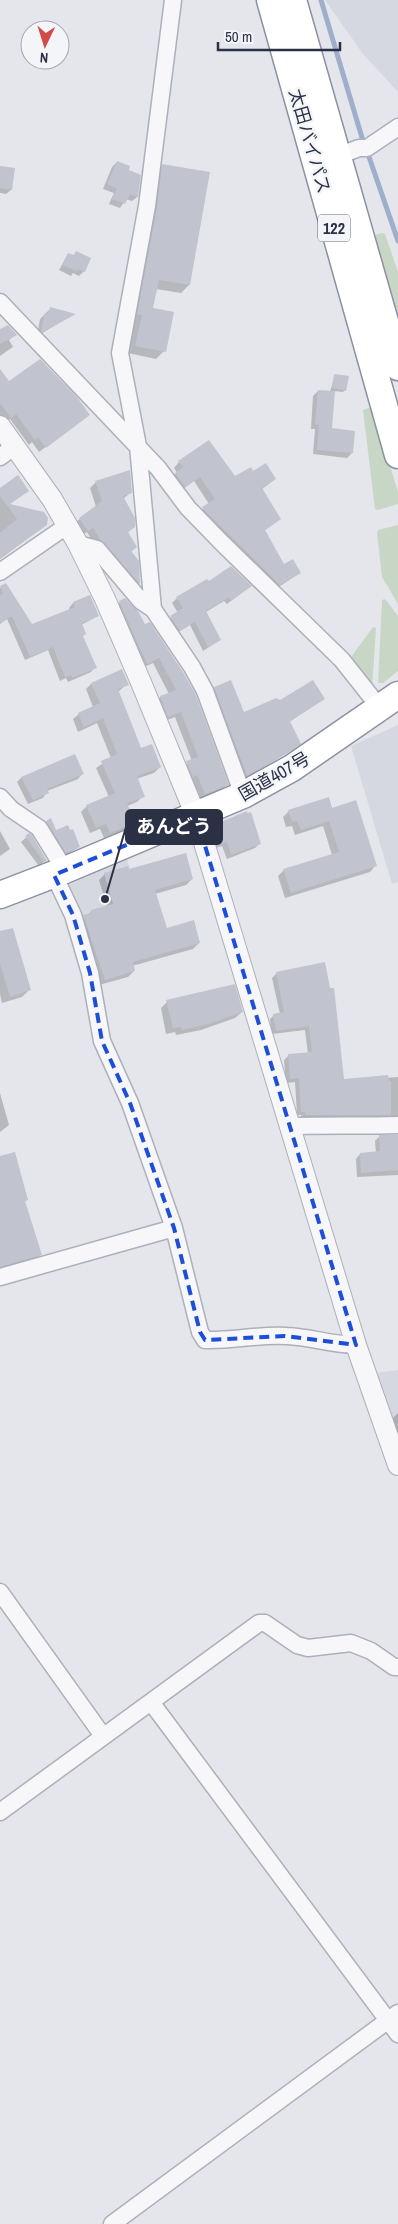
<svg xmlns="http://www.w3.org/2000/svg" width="398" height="2224" font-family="'Archivo Narrow','Noto Sans JP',sans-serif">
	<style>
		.built { fill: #d6d8e1 }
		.green { fill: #c7d6c5 }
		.shadow { fill: #0003 }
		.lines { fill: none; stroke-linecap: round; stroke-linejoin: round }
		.stream { stroke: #9faecb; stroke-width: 5 }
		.building { fill: #c1c4cf }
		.minor-casing { stroke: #acb0ba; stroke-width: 19 }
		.tertiary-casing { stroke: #acb0ba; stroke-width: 22 }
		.trunk-casing { stroke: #8b91a3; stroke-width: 29 }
		.minor { stroke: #f7f7fa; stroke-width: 16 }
		.tertiary { stroke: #f7f7fa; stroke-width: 20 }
		.trunk { stroke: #fff; stroke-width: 26 }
		.marked { fill: none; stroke: #1d4ed8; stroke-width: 4; stroke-dasharray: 10 6; stroke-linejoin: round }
		.labels { text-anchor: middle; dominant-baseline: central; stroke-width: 5; stroke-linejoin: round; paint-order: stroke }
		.shield { fill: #f4f5f9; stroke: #676c7b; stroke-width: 1 }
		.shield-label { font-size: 16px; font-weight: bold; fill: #2b3145 }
		.street-label { font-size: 18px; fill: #2b3145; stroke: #f4f5f9 }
		.leader { fill: none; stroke: #2b3145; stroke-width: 2 }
		.callout-dot { fill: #2b3145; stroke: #f4f5f9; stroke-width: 2 }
		.callout { fill: #2b3145; stroke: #2b3145; stroke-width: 2 }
		.callout-label { font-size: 19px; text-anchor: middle; font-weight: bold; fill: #fff }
	</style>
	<rect width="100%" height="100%" fill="#e4e6ec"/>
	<path class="built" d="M325,0H398V92L363,54Z
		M398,725V882L392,884L351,746Z
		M127,859L146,922L86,940L66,886Z
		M398,1370V1433L376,1373Z"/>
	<path class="green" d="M382,233L385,234L398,272V331L371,236Z
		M372,407L398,492V504L378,510L375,509L363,410Z
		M398,525V604L382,577L377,533L378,530Z
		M385,599L398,616V671L383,683H378L382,600Z
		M373,627L376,628L372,688L349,660Z"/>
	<path class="shadow" d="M117,162L127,171L139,176L137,197L132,201L126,199L120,208L109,204L114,193L103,189L112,167Z
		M163,165L189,285L181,293L156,289L152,308L164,351L156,359L128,353L134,323L130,322L155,173Z
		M0,167L11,190L6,194L0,193Z
		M76,253L84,271L79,276L73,273L71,276L59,270L68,254L73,256Z
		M50,309L73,315L37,336L40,319Z
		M0,331L15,335L9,340L13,347L0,356Z
		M0,371L8,383L88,415L39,452L32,442L29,445L10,419L3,424L0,419Z
		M335,375L345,390L343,392L333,391L331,430L352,453L347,458L313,454L315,429H311L313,396L318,391L330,392Z
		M179,462L235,478L253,473L275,479L261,490L280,519L264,531L284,566L300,573L274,590L197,514L209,504L194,481L179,492L170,479L177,473L174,468Z
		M96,482L131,492L123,499L134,526L127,533L136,547L131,552L137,562L139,584L133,589L95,546L87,532L81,536L73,524L96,507L90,488Z
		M0,489L9,505L46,525L0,559Z
		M209,583L250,586L227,604L224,601L206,612L220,640L203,651L190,625L175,634L166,621L178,613L172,603L177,598Z
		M6,585L32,625L70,610L69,608L73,603L89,596L98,616L81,625L85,634L82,637L95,667L91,672L68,682L66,678L60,681L48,650L25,660L7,619L0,624V588Z
		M120,602L137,611L227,784L222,790L199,799L181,768L192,761L175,717L162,722L155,703L160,697L169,694L153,663L142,668L114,608Z
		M91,684H127L118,692L138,746L160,767L154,773L136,779L143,796L137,802L127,806L134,823L128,828L104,838L100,829L90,833L81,812L87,806L109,797L96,768L111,758L97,723L78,732L73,719L79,714L93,707L86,689Z
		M215,688L243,713L280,702L324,699L289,722L300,743L295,748L242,780L210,693Z
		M82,774L78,779L47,791L43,798L28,804L17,782L21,778Z
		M332,809L375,866L370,872L285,898L278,876L284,870L332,855L323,826L295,835L292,826L286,827L283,817L289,811Z
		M47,822L56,832L79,847L62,857L43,827Z
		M217,825L260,843L255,848L227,859L222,846L216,848L212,830Z
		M0,831L10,849L0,856Z
		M29,835L46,860L39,866L21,842Z
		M128,870L192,879L186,885L155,894L166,930L199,943L193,949L132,966L134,971L128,977L99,985L78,922L91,912L107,907L99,880L105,874Z
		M0,933L29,990L22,997L2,1003L0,994Z
		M324,963L342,1081L398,1077V1122L301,1118V1115H297L295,1082L286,1083L284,1060L288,1056L308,1054L305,1030L272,1034L270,1019L274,1015L280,1014L272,978L276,974Z
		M167,1002L242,1012L235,1018L201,1030L176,1035L175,1032L166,1034L161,1008Z
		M0,1093L9,1125L0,1132Z
		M398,1135V1175L357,1177L356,1159L360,1154L376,1153L375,1141L379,1137Z
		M0,1158L27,1200L24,1202L41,1254L33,1262L0,1272Z
		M398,1413V1441L390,1421Z"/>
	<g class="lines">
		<path class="stream" d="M321,0L363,141
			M368,154L398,241"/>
	</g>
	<path class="building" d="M117,161L130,166L129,170L141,175L138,197L130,194L125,204L112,199L117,189L107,184Z
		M162,164L210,172L190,285L159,280L153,308L174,312L166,352L135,346L142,315L137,314L157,208Z
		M0,166L15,168L12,190L0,188Z
		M76,251L91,258L85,272L78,269L77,271L62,265L68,253L74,255Z
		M50,307L76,314L42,332L41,330L45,313L48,314Z
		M8,325L17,335L0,344V329Z
		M40,359L77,397L90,415L46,448L38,437L35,440L16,414L11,418L0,403V369L9,381Z
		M334,374L349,376L346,391L332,388Z
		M318,390L335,391L332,428L355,431L353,453L317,450L319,425L315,424Z
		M209,440L235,476L251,467L253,471L266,463L276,479L262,488L281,519L265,530L284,564L293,559L301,573L280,585L203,509L202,507L215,499L200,477L185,487L175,473L183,467L178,461Z
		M130,470L132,493L123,496L135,518V527L128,532L137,547L131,551L139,561L140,584L100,540L93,527L88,531L79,518L102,501L95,481Z
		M18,475L29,491L10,504L44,512L48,518L47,525L0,558V533L17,519L0,496V488Z
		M231,566L252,586L231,601L229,597L206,611L221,640L208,647L195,622L180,631L170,616L183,608L176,597L207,579L209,581Z
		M6,583L32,624L75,607L73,602L90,595L99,616L82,623L86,634L83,636L97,668L72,678L71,675L65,677L53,647L30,657L12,616L0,623V595L3,593L0,586Z
		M125,598L138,611L145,624L150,622L183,672L196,695L229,785L205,794L197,775L193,777L186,761L198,757L181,712L168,717L160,696L176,690L159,658L148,664L141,651L119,601Z
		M122,669L129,685L118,689L140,745L141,748L152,744L161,767L137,776L145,797L127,803L135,823L110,833L106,824L96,828L86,805L115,793L101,761L117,754L103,718L84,727L78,713L100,703L91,683Z
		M231,680L244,712L276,698L280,700L313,680L325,699L290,721L301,744L247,776L214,687Z
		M75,754L84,774L47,789L49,793L33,800L21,777Z
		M329,797L332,808L356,800L377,866L291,893L283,869L339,852L329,821L301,830L297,821L292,822L288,810Z
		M247,811V813L251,812L261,844L231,855L227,842L221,844L216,824Z
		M51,818L56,830L68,825L70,830L73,829L80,847L66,853L46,821Z
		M29,833L32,835L47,861L44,862L25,836Z
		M186,853L193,879L155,890L167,928L194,920L200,943L133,962L135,971L105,980L83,915L91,913V910L113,904L104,873L128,866L129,869Z
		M13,928L31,990L10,997L0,964V931Z
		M325,962L330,988H334L335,996L344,1079L388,1075L389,1081H391V1115H305V1112H301L299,1078L290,1079L288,1054L312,1052L309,1026L276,1031L273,1014L284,1012L276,972Z
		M235,984L243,1012L209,1024L182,1030L181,1027L173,1028L166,1000Z
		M379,1135H398V1170L361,1173L360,1153L380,1151Z
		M15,1152L28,1200L25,1201L42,1255L0,1267V1156Z"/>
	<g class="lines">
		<defs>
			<path id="minor" d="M173,0L147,206L120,353L138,446L153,609L192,667L205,691L243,795
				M338,156L359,148H367L398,127
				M0,302L158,468L188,508L222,543L342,660L380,708
				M0,457L15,446
				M78,544L97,549L141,601L153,609
				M0,572L68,525
				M0,797L11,809L39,828L65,870
				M54,875L73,915L90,973L102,1041L130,1103L174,1228L200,1332L205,1340C232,1341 260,1334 287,1336C311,1337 332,1345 356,1345
				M292,1126C327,1125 362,1126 398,1125
				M0,1277L174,1228
				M0,1592L103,1736
				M151,1702L398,2034
				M0,1812L259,1623H265L297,1645L308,1648L351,1643L371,1651L394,1667H398
				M112,2224L398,2013"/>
			<path id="tertiary" d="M0,426L52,499L78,544L105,599L140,680L196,816L356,1345L398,1465"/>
			<path id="trunk" d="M270,0L398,455
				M293,0L398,367
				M0,895L65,870L243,795L292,768L398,695"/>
		</defs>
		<use href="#minor" class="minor-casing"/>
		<use href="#tertiary" class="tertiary-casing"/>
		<use href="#trunk" class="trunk-casing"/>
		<use href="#minor" class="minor"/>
		<use href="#tertiary" class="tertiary"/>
		<use href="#trunk" class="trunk"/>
	</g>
	<path class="marked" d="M196,816L356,1345L285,1336L205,1340L200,1332L174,1228L130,1103L102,1041L90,973L73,915L54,875Z"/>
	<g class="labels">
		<rect class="shield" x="318" y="214.5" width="32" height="27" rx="4"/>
		<g class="shield-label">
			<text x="334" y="228">122</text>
		</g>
		<g class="street-label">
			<text transform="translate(310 141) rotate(74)">太田バイパス</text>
			<text transform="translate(274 776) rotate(-30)">国道407号</text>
		</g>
	</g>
	<path class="leader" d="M105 899L126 827"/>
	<circle class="callout-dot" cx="105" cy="899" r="5"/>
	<rect class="callout" x="126" y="810" width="96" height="34" rx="5"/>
	<g class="callout-label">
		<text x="174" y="833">あんどう</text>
	</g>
	<g transform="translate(45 45) rotate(184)"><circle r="24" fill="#f4f5f9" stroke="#a4a7b1"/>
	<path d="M0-4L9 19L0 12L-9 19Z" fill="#d04b4a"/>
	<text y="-8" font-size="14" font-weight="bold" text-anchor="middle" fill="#2b3145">N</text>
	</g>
	<path d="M218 42v8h122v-8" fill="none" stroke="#2b3145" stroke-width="2.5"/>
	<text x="225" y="42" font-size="15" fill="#2b3145" stroke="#f4f5f9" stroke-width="4" paint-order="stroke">50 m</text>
</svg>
